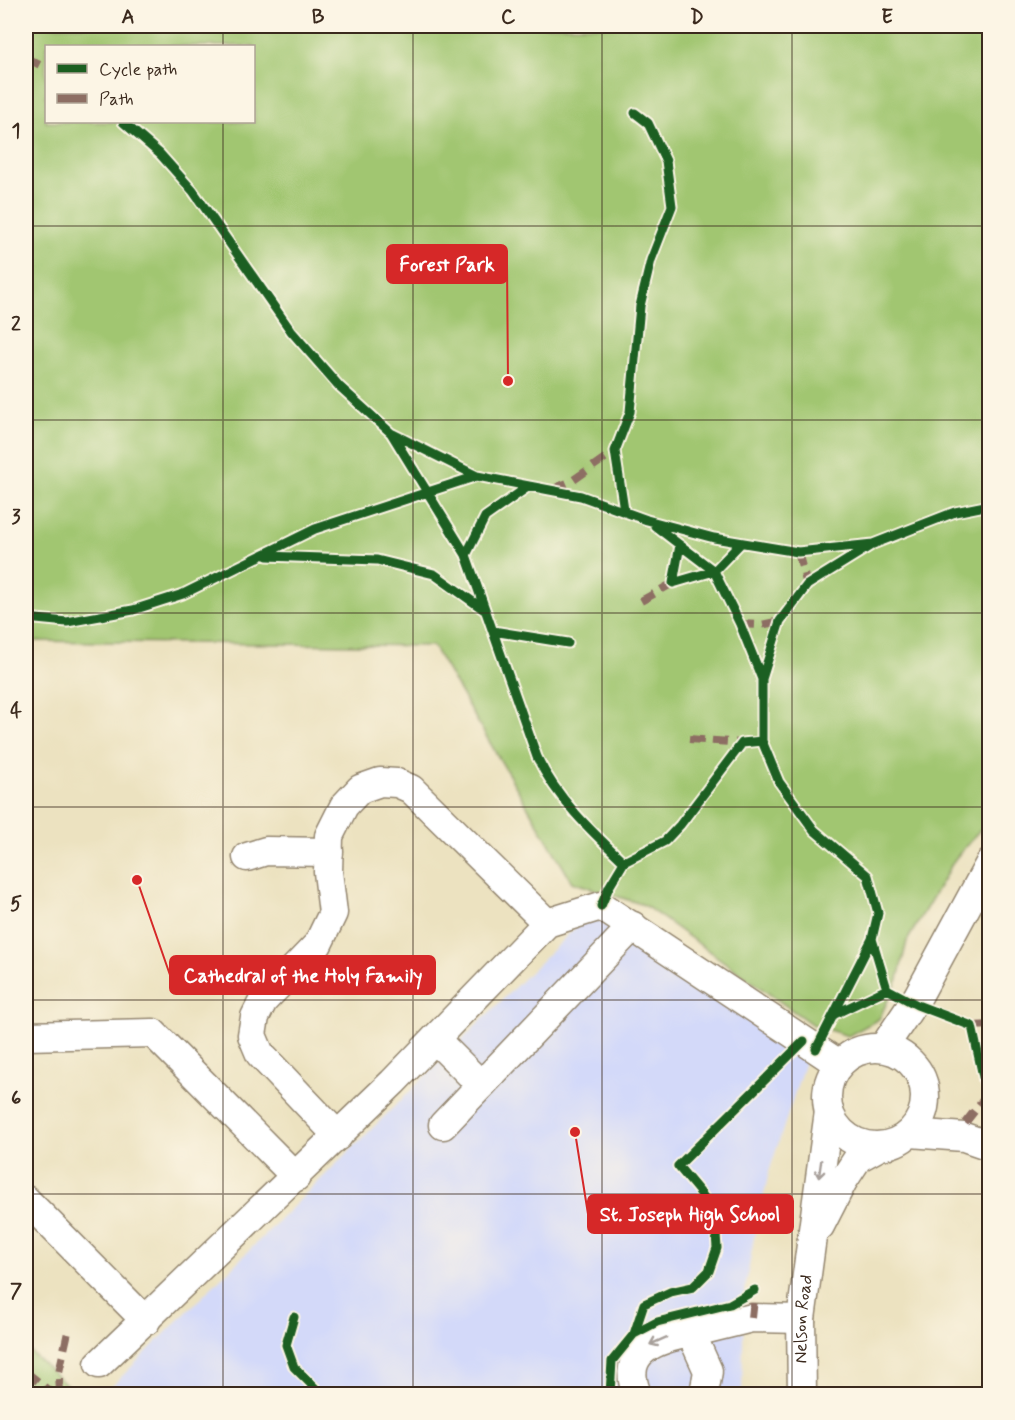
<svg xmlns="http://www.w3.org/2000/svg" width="1015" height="1420" font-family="Mynerve,sans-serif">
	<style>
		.built { fill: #d3d9f9 }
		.green { fill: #a1c671; stroke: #6e7848; stroke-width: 1.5; fill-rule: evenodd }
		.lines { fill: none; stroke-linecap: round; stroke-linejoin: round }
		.minor-casing { stroke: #94866f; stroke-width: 31 }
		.minor { stroke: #fff; stroke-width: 28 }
		.quiet { stroke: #8d6e63; stroke-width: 8; stroke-dasharray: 15 8; stroke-linecap: butt }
		.cycleway-casing { stroke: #fcf5e5; stroke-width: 13 }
		.cycleway { stroke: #1b5e20; stroke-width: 9 }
		.oneway { stroke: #a79f9a }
		.grid { fill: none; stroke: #3b2a1e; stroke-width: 1.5; stroke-opacity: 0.55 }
		.labels { text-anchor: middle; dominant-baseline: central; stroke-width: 4.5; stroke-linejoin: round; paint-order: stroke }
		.street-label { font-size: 18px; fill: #3b2a1e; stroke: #fcf5e5 }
		.leader { fill: none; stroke: #d62828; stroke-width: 2 }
		.callout-dot { fill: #d62828; stroke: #fcf5e5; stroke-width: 2 }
		.callout { fill: #d62828; stroke: #d62828; stroke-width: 2 }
		.callout-label { font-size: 20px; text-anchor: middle; font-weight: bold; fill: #fff }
		.neatline { fill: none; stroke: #3b2a1e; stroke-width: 2 }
		.grid-label { font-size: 20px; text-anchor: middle; font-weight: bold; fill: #3b2a1e }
	</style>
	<rect width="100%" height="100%" fill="#fcf5e5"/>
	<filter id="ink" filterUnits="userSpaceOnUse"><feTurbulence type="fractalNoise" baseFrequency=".0167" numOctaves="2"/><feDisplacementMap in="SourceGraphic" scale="12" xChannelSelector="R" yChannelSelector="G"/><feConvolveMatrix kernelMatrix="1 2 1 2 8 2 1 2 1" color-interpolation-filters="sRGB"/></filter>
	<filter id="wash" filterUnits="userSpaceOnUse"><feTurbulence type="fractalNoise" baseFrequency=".008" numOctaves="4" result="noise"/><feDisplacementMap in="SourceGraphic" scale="24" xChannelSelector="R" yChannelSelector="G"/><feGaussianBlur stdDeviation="1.35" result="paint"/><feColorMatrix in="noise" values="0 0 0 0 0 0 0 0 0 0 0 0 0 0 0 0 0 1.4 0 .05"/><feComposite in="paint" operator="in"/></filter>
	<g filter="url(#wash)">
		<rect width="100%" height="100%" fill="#ece2c0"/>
		<path class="built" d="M589,914L807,1055L769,1172L754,1237L744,1297L742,1394H104Z"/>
		<path class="green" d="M26,26H989V819L955,859L907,941L898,979L879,1019L848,1036L813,1025L644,905L572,882L433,646L26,641ZM254,46V122H46V46Z
			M26,1348L77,1394H26Z"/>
	</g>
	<g filter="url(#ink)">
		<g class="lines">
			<defs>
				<g id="minor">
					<path d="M247,857L266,851L329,852"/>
					<path d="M26,1036L153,1033L296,1177"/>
					<path d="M435,1039L481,1085"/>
					<circle cx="876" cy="1097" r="49"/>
					<path d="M883,1048L918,996L990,863"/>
					<path d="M443,1125L633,926"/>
					<path d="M910,1133L964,1137L990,1146"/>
					<path d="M338,1136L260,1054L252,1035L255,1017L263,1001L318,944L333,913L328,872L329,836L344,806L360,789L380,782L397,783L411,789L547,923"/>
					<path d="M26,1200L146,1321"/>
					<path d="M820,1226L843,1181L858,1158L880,1146"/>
					<path d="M691,1333L752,1318L801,1319"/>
					<path d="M99,1364L393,1082L547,923L601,906L839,1064"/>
					<path d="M637,1394C619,1351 657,1339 691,1333L708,1371L704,1394"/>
					<path id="s1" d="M802,1394L801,1319L829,1111"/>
				</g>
			</defs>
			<use href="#minor" class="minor-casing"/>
			<use href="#minor" class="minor"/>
			<path class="quiet" d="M26,58L46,68
				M553,489L572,481L615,451
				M798,552L807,585
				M641,601L673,583
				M740,624L761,625L780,621
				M689,739L742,743
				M972,1026L990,1025
				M965,1123L987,1095L990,1097
				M752,1318L755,1290
				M26,1372L53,1394
				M60,1394L59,1372L68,1332"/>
			<defs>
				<path id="cycleway" d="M123,122L160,154L193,191L291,331L339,386L391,433L477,476L581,496L647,520L714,538L798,552L873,544L955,512L990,505
					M391,433L466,555L537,757C557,799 590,830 624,862L609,887L601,906
					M624,510L615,451L630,412L640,306L651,260L672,206L666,161L648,123L635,113
					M655,526L714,571L740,624L762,679V741L779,782L814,830L868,876L878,913L872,939L816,1049
					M680,545L673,583L714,571L741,543
					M466,555L485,517L529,486
					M267,556L377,560L434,574L483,609
					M26,618L67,622L133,610L183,594L315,529L477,476
					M493,631L568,643
					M762,679L780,621L807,585L870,546
					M624,862L665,841L680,825L742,743L762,741
					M887,989L917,1005L972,1026L987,1095
					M835,1014L887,989L872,939
					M294,1317L286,1345L294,1367L321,1394
					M634,1334L657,1322L730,1304L755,1290
					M610,1394L612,1361L634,1334L644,1304L670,1292L693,1287L709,1271L717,1248L715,1220L703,1196L678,1166L804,1041"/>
			</defs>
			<use href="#cycleway" class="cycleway-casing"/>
			<use href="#cycleway" class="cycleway"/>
		</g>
		<defs><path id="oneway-shaft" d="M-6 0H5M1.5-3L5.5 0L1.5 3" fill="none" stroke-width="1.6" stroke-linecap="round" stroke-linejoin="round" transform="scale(1.5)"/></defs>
		<g class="oneway">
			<use href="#oneway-shaft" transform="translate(820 1169) rotate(98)"/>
			<use href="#oneway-shaft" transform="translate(658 1341) rotate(156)"/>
		</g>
	</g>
	<path class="grid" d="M223,26V46M413,26V1394M602,26V1394M792,26V1394M223,122V1394M26,226H990M26,420H990M26,613H990M26,807H990M26,1000H990M26,1194H990"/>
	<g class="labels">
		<g class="street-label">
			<text stroke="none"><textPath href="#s1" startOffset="75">Nelson Road</textPath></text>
		</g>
	</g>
	<path class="leader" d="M508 381L507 264M137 880L170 975M575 1132L588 1214"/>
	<g class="callout-dot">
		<circle cx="508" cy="381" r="6"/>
		<circle cx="137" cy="880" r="6"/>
		<circle cx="575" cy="1132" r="6"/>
	</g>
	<g class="callout">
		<rect x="387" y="245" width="120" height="38" rx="6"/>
		<rect x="170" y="956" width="265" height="38" rx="6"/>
		<rect x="588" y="1195" width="205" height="38" rx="6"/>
	</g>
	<g class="callout-label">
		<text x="447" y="271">Forest Park</text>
		<text x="303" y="982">Cathedral of the Holy Family</text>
		<text x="690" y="1221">St. Joseph High School</text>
	</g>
	<rect width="1015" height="1420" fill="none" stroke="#fcf5e5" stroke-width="66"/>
	<rect x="45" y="45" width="210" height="78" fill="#fcf5e5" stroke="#afa495" stroke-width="1.5"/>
	<rect x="57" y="64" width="30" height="9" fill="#1b5e20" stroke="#afa495" stroke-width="1.5"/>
	<text x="99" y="75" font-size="18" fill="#3b2a1e">Cycle path</text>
	<rect x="57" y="94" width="30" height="9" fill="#8d6e63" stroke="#afa495" stroke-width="1.5"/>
	<text x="99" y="105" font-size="18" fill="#3b2a1e">Path</text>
	<rect x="33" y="33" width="949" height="1354" class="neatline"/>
	<g class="grid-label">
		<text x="128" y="23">A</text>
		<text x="318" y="23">B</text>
		<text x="508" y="23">C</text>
		<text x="697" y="23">D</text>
		<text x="887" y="23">E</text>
		<text x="16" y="137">1</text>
		<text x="16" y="330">2</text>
		<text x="16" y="523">3</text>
		<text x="16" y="717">4</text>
		<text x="16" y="910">5</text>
		<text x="16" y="1104">6</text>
		<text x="16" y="1297">7</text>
	</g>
</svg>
